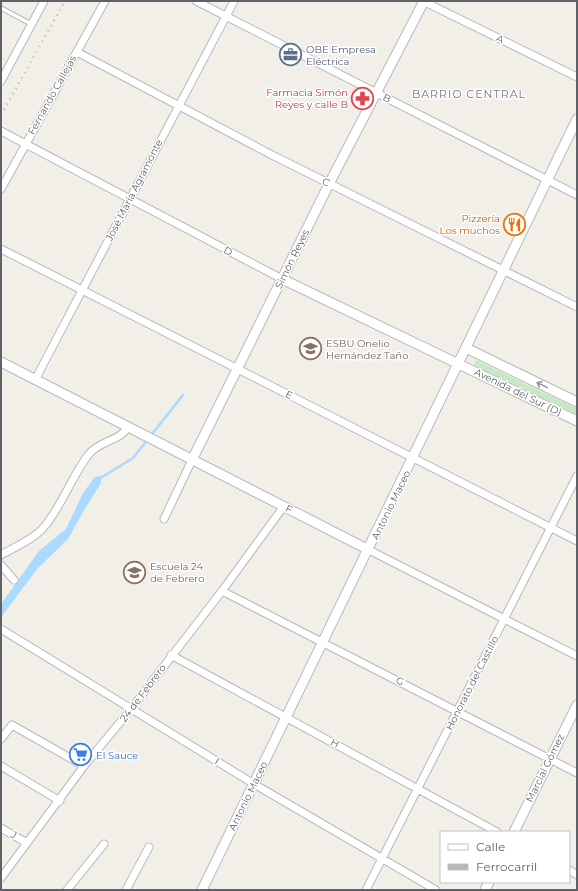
<svg xmlns="http://www.w3.org/2000/svg" width="578" height="891" font-family="Montserrat,sans-serif">
	<style>
		.green { fill: #c5e8c5 }
		.water { fill: #aadaff }
		.lines { fill: none; stroke-linecap: round; stroke-linejoin: round }
		.stream { stroke: #aadaff; stroke-width: 2.5 }
		.lane-casing { stroke: #b5b8bc; stroke-width: 5.5 }
		.street-casing { stroke: #b5b8bc; stroke-width: 9 }
		.secondary-casing { stroke: #b6babf; stroke-width: 11 }
		.lane { stroke: #fff; stroke-width: 3.5 }
		.street { stroke: #fff; stroke-width: 7 }
		.secondary { stroke: #fff; stroke-width: 9 }
		.rail { stroke: #b6b7b8; stroke-width: 2.5; stroke-dasharray: 1 5; stroke-linecap: butt }
		.oneway { stroke: #979a9d }
		.labels { text-anchor: middle; dominant-baseline: central; stroke-width: 3; stroke-linejoin: round; paint-order: stroke }
		.street-label { font-size: 10px; fill: #5f6368; stroke: #fff }
		.service-label { font-size: 10px; fill: #4e5e75; stroke: #fff; text-anchor: start }
		.health-label { font-size: 10px; fill: #be3a42; stroke: #fff; text-anchor: end }
		.food-label { font-size: 10px; fill: #c56008; stroke: #fff; text-anchor: end }
		.education-label { font-size: 10px; fill: #785e54; stroke: #fff; text-anchor: start }
		.shop-label { font-size: 10px; fill: #366cbe; stroke: #fff; text-anchor: start }
		.neighbourhood-label { font-size: 11px; letter-spacing: 1px; fill: #70757a; stroke: #fff }
	</style>
	<rect width="100%" height="100%" fill="#f1efe8"/>
	<path class="green" d="M476,360L577,409V415L474,365Z"/>
	<path class="water" d="M101,476V483L84,510L68,539L38,568L1,617V604L39,551L66,529L83,493L95,477Z"/>
	<g class="lines">
		<path class="stream" d="M99,479L133,458L183,395"/>
		<defs>
			<path id="lane" d="M1,8L31,24"/>
			<path id="street" d="M196,1L577,195
				M423,1L577,77
				M77,52L272,155L577,307
				M1,81L44,1
				M1,131L282,279
				M1,189L105,1
				M1,249L577,541
				M35,380L234,1
				M164,519L192,460
				M369,550L577,656
				M1,555C13,548 27,542 38,533C57,517 72,475 89,454C99,441 120,441 128,427
				M1,565L14,580
				M222,591L577,773
				M1,629L254,784L436,890
				M171,655L497,832
				M1,739L12,725L84,766
				M1,766L60,801
				M1,828L27,843
				M569,870L577,875
				M1,878L84,766L131,709L222,591L284,506
				M67,890L104,844
				M126,890L149,847
				M366,890L577,476"/>
			<path id="secondary" d="M282,279L577,421
				M466,348L577,402
				M1,362L369,550
				M192,460L329,184L424,1
				M514,832L577,705
				M202,890L577,119
				M485,890L489,882"/>
		</defs>
		<use href="#lane" class="lane-casing"/>
		<use href="#street" class="street-casing"/>
		<use href="#secondary" class="secondary-casing"/>
		<use href="#lane" class="lane"/>
		<use href="#street" class="street"/>
		<use href="#secondary" class="secondary"/>
		<path class="rail" d="M1,115L65,1"/>
	</g>
	<defs><path id="oneway-shaft" d="M-6 0H5M1.5-3L5.5 0L1.5 3" fill="none" stroke-width="1.6" stroke-linecap="round" stroke-linejoin="round"/></defs>
	<use class="oneway" href="#oneway-shaft" transform="translate(542 385) rotate(-154)"/>
	<defs>
		<symbol id="office-ring" viewBox="-11 -11 22 22"><circle r="9.5" fill="#fff" stroke="#5c6f8a" stroke-width="1.5"/><path d="M-6-3h4V-5.5h4V-3h4V5H-6ZM-1-4.5V-3h2v-1.5ZM-6 0V1H6V0Z" fill="#5c6f8a"/></symbol>
		<symbol id="pharmacy-ring" viewBox="-11 -11 22 22"><circle r="9.5" fill="#fff" stroke="#e0444e" stroke-width="1.5"/><path d="M-2-6h4v4h4v4h-4v4h-4v-4h-4v-4h4Z" fill="#e0444e"/></symbol>
		<symbol id="restaurant-ring" viewBox="-11 -11 22 22"><circle r="9.5" fill="#fff" stroke="#e8710a" stroke-width="1.5"/><path d="M-5-6h1v4h1v-4h1v4h1v-4h1v5L-1.5 .5V6h-2V.5L-5-1ZM5-6V6H3V1.5H1.5Q1.5-4 5-6Z" fill="#e8710a"/></symbol>
		<symbol id="school-ring" viewBox="-11 -11 22 22"><circle r="9.5" fill="#fff" stroke="#8d6e63" stroke-width="1.5"/><path d="M0-5L7-2L0 1L-7-2ZM-4 1L0 2.5L4 1V4Q0 6-4 4Z" fill="#8d6e63"/></symbol>
		<symbol id="supermarket-ring" viewBox="-11 -11 22 22"><circle r="9.5" fill="#fff" stroke="#3f7fe0" stroke-width="1.5"/><path d="M-6-5.5h2.5l.6 2H6L4.5 2H-2.5L-4.4-4H-6ZM-1.5 3.2a1.3 1.3 0 1 0 .1 0ZM3 3.2a1.3 1.3 0 1 0 .1 0Z" fill="#3f7fe0"/></symbol>
	</defs>
	<g fill-rule="evenodd">
		<use href="#office-ring" x="278" y="42" width="25" height="25"/>
		<use href="#pharmacy-ring" x="350" y="86" width="25" height="25"/>
		<use href="#restaurant-ring" x="502" y="212" width="25" height="25"/>
		<use href="#school-ring" x="298" y="336" width="25" height="25"/>
		<use href="#school-ring" x="122" y="560" width="25" height="25"/>
		<use href="#supermarket-ring" x="68" y="742" width="25" height="25"/>
	</g>
	<g class="labels">
		<g class="street-label">
			<text transform="translate(500 39) rotate(26)">A</text>
			<text transform="translate(52 95) rotate(-61)">Fernando Callejas</text>
			<text transform="translate(387 98) rotate(27)">B</text>
			<text transform="translate(326 182) rotate(27)">C</text>
			<text transform="translate(134 190) rotate(-63)">José María Agramonte</text>
			<text transform="translate(228 251) rotate(28)">D</text>
			<text transform="translate(292 259) rotate(-64)">Simón Reyes</text>
			<text transform="translate(518 392) rotate(26)">Avenida del Sur (D)</text>
			<text transform="translate(289 395) rotate(27)">E</text>
			<text transform="translate(391 505) rotate(-64)">Antonio Maceo</text>
			<text transform="translate(289 509) rotate(27)">F</text>
			<text transform="translate(400 681) rotate(26)">G</text>
			<text transform="translate(472 683) rotate(-63)">Honorato del Castillo</text>
			<text transform="translate(143 693) rotate(-53)">24 de Febrero</text>
			<text transform="translate(335 743) rotate(28)">H</text>
			<text transform="translate(217 761) rotate(31)">I</text>
			<text transform="translate(545 768) rotate(-64)">Marcial Gómez</text>
			<text transform="translate(248 796) rotate(-64)">Antonio Maceo</text>
			<text transform="translate(14 835) rotate(30)">J</text>
		</g>
		<g class="service-label">
			<text x="306" y="49">OBE Empresa<tspan x="306" dy="12">Eléctrica</tspan></text>
		</g>
		<g class="health-label">
			<text x="348" y="92">Farmacia Simón<tspan x="348" dy="12">Reyes y calle B</tspan></text>
		</g>
		<g class="food-label">
			<text x="500" y="218">Pizzería<tspan x="500" dy="12">Los muchos</tspan></text>
		</g>
		<g class="education-label">
			<text x="326" y="343">ESBU Onelio<tspan x="326" dy="12">Hernández Taño</tspan></text>
			<text x="150" y="566">Escuela 24<tspan x="150" dy="12">de Febrero</tspan></text>
		</g>
		<g class="shop-label">
			<text x="96" y="755">El Sauce</text>
		</g>
		<g class="neighbourhood-label">
			<text x="469" y="94">BARRIO CENTRAL</text>
		</g>
	</g>
	<rect width="578" height="891" fill="none" stroke="#5f6368" stroke-width="4"/>
	<rect x="440" y="831" width="130" height="52" fill="#ffffff" stroke="#bfc1c3"/>
	<rect x="448" y="844" width="20" height="6" fill="#ffffff" stroke="#bfc1c3"/>
	<text x="476" y="851" font-size="12" fill="#5f6368">Calle</text>
	<rect x="448" y="864" width="20" height="6" fill="#b6b7b8" stroke="#bfc1c3"/>
	<text x="476" y="871" font-size="12" fill="#5f6368">Ferrocarril</text>
</svg>
